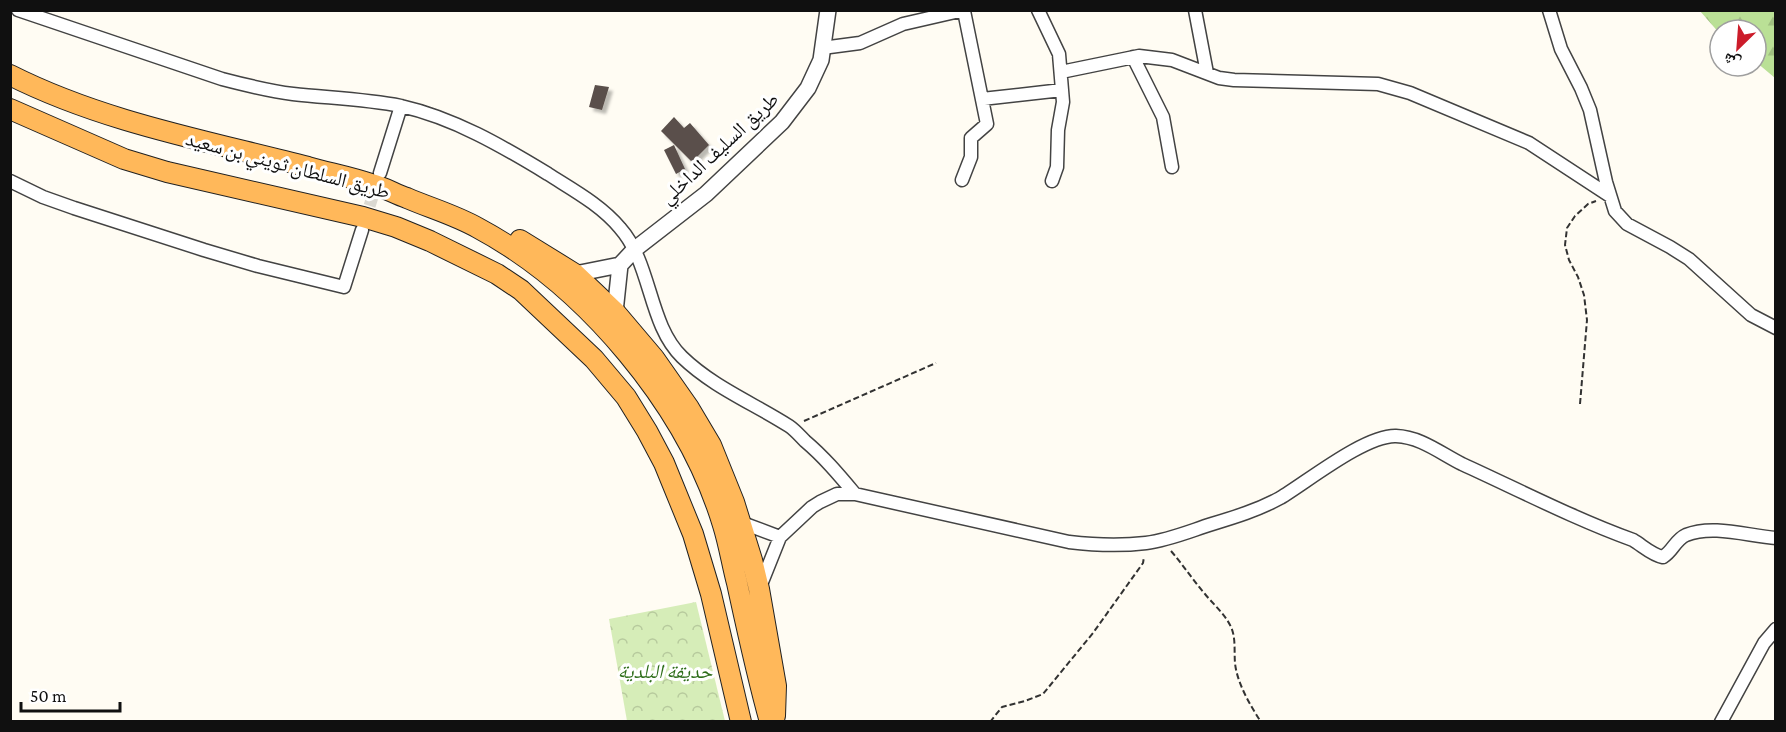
<svg xmlns="http://www.w3.org/2000/svg" width="1786" height="732" font-family="'Crimson Pro','Noto Naskh Arabic',serif">
	<style>
		.forest { fill: url(#forest-firs) }
		.park { fill: url(#park-crowns) }
		.building { fill: #5a504b; filter: url(#shadow) }
		.lines { fill: none; stroke-linecap: round; stroke-linejoin: round }
		.minor-tunnel { stroke: #dbd9d1; stroke-width: 12; stroke-dasharray: 12 6; stroke-linecap: butt }
		.minor-casing { stroke: #434343; stroke-width: 15 }
		.tertiary-casing { stroke: #434343; stroke-width: 18 }
		.trunk-casing { stroke: #212121; stroke-width: 22 }
		.path { stroke: #323232; stroke-width: 2; stroke-dasharray: 6 3; stroke-linecap: butt }
		.minor { stroke: #fff; stroke-width: 12 }
		.tertiary { stroke: #fff; stroke-width: 15 }
		.trunk { stroke: #ffb85a; stroke-width: 20 }
		.labels { text-anchor: middle; dominant-baseline: central; stroke-width: 6; stroke-linejoin: round; paint-order: stroke }
		.street-label { font-size: 20px; fill: #101010; stroke: #fff }
		.park-label { font-size: 20px; font-style: italic; fill: #2e6e1a; stroke: #fff }
	</style>
	<defs>
		<pattern id="forest-firs" width="22" height="20" patternUnits="userSpaceOnUse" patternTransform="scale(1.5)"><rect width="22" height="20" fill="#bae096"/><path d="M5 1l3.5 6h-7zM16 11l3.5 6h-7z" fill="#9fbf80"/></pattern>
		<pattern id="park-crowns" width="20" height="18" patternUnits="userSpaceOnUse" patternTransform="scale(1.5)"><rect width="20" height="18" fill="#d6edb8"/><path d="M2 6a3 3 0 1 1 6 0M12 15a3 3 0 1 1 6 0" fill="none" stroke="#b7ca9d"/></pattern>
		<filter id="shadow"><feDropShadow dx="4" dy="4" stdDeviation="1.5" flood-color="#0004"/></filter>
	</defs>
	<rect width="100%" height="100%" fill="#fffcf3"/>
	<path class="forest" d="M1700,11H1775V78L1756,62V30H1720V34Z"/>
	<path class="park" d="M696,602L725,721H627L609,619Z"/>
	<path class="building" d="M595,85L609,87L602,110L589,107Z
		M674,117L684,128L690,123L709,145L692,162L661,131Z
		M674,145L685,169L676,174L664,150Z"/>
	<g class="lines">
		<path class="minor-tunnel" d="M364,223L378,180"/>
		<defs>
			<path id="minor" d="M18,10L222,79C245,85 269,91 293,94C329,98 365,99 401,106C454,118 502,146 548,174C573,190 601,205 620,228C652,264 648,324 682,357C713,387 753,403 789,426C795,430 800,436 805,441C824,457 839,475 855,494
				M1038,10L1059,54L1063,102L1058,130L1057,167L1052,181
				M1195,10L1207,73
				M1549,10L1561,49L1581,88L1590,110L1606,182L1615,211L1627,224L1670,247L1689,259L1751,315L1776,328
				M822,48L860,43L903,24L964,10
				M1133,57L1163,117L1172,167
				M1061,72L1139,56L1172,60L1219,78L1234,80L1378,84L1410,93L1529,143L1610,196
				M982,99L1062,90
				M380,173L401,106
				M962,180L971,157V138L987,124L964,11
				M10,181L43,197L74,208L204,250L258,266L344,287L362,230
				M740,522L780,537
				M760,587L780,537L812,507L820,502L837,494H855L1069,542C1094,545 1121,546 1146,543C1169,540 1190,531 1212,524C1235,517 1258,510 1280,498C1307,482 1365,435 1396,436C1421,437 1440,453 1462,464C1519,490 1575,519 1633,540C1643,546 1652,555 1663,557C1673,551 1675,540 1686,535C1713,524 1748,536 1776,538
				M1721,722L1764,643L1776,629"/>
			<path id="tertiary" d="M575,274L620,265L635,249L706,194L782,122L808,88L821,60L828,10
				M615,312L620,265"/>
			<path id="trunk" d="M10,75C103,122 208,141 308,167C329,173 351,177 371,184C384,187 395,194 407,198C430,208 455,215 478,228C586,286 687,406 723,525C729,544 732,564 737,583C747,629 757,676 770,722
				M10,109L124,159L167,172L363,217L396,227L430,241L497,274L521,290L594,359L626,397L647,431L664,463L693,534L711,594L741,722
				M520,240L575,274L615,312L654,358L689,408L711,445L734,502L752,560L759,589L776,686L775,716"/>
		</defs>
		<use href="#minor" class="minor-casing"/>
		<use href="#tertiary" class="tertiary-casing"/>
		<use href="#trunk" class="trunk-casing"/>
		<path class="path" d="M1580,404L1587,320L1584,295L1578,277L1569,260L1565,245L1567,228L1575,216L1588,204L1596,201
			M804,421L936,363
			M1171,551C1183,565 1193,580 1205,594C1214,605 1225,614 1231,627C1236,638 1234,651 1235,663C1237,683 1250,705 1261,722
			M990,722L1002,707L1025,701L1043,694L1093,633L1143,563L1144,557"/>
		<use href="#minor" class="minor"/>
		<use href="#tertiary" class="tertiary"/>
		<use href="#trunk" class="trunk"/>
	</g>
	<g class="labels">
		<g class="street-label">
			<text transform="translate(719 148) rotate(-43)">طريق السليف الداخلي</text>
			<text transform="translate(288 165) rotate(15)">طريق السلطان ثويني بن سعيد</text>
		</g>
		<g class="park-label">
			<text x="665" y="671">حديقة البلدية</text>
		</g>
	</g>
	<rect width="1786" height="732" fill="none" stroke="#101010" stroke-width="24"/>
	<g transform="translate(1738 48) rotate(205)"><circle r="28" fill="#ffffff" stroke="#9f9f9f" stroke-width="1.5"/>
	<path d="M0-4.5L10 22L0 15L-10 22Z" fill="#cc1c2a"/>
	<text y="-9" font-size="16" font-weight="bold" text-anchor="middle" fill="#101010">ش</text>
	</g>
	<path d="M21 702v9h99v-9" fill="none" stroke="#101010" stroke-width="3"/>
	<text x="30" y="702" font-size="18" fill="#101010" stroke="#ffffff" stroke-width="4.5" paint-order="stroke">50 m</text>
</svg>
